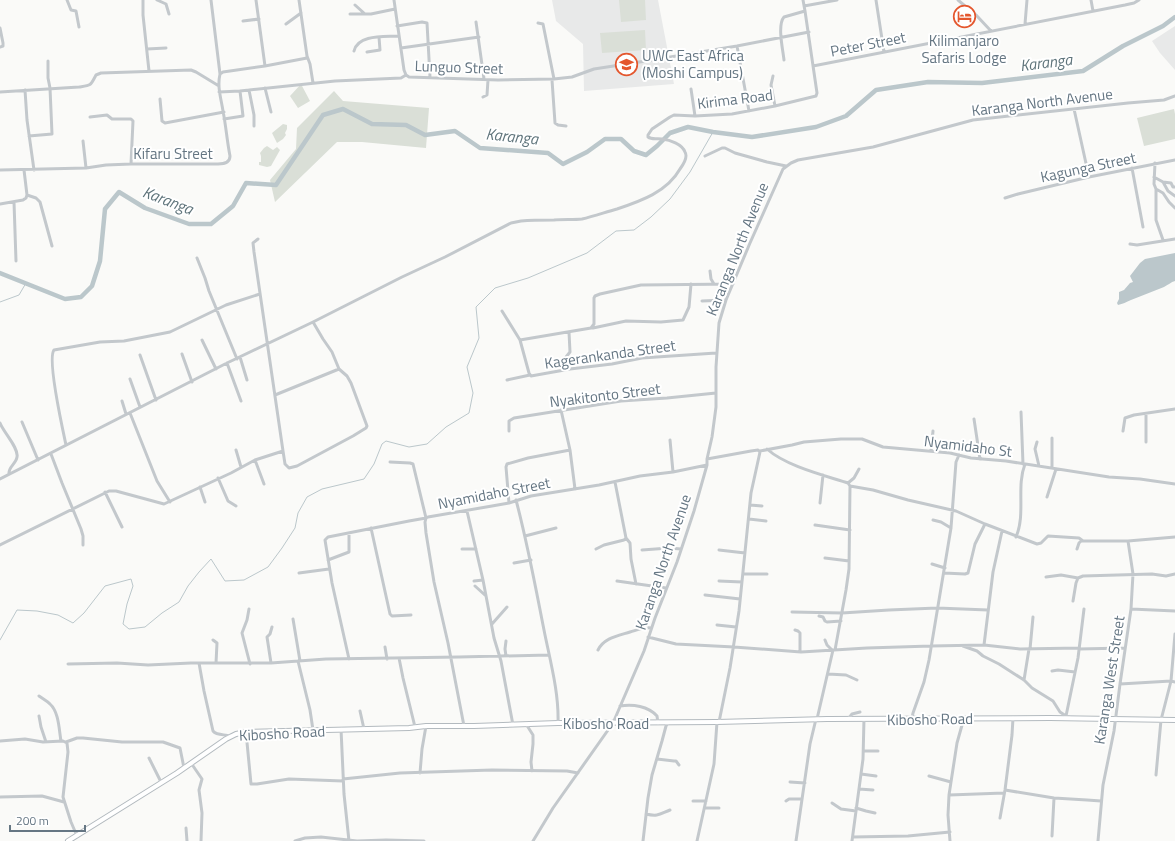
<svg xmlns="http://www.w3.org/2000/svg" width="1175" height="841" font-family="'Titillium Web',sans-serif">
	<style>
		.built { fill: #e8e9e9 }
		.green { fill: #dadfd7 }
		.water { fill: #bbc7cb }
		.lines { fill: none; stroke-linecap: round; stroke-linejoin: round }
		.stream { stroke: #bbc7cb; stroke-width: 1 }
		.river { stroke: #bbc7cb; stroke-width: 4.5 }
		.secondary-casing { stroke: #b3babf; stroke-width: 6 }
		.street { stroke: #c3c8cc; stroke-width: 3 }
		.secondary { stroke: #fff; stroke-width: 4 }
		.labels { text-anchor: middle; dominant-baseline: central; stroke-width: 4; stroke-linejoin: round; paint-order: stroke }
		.poi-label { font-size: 15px; fill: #657683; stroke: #fff }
		.street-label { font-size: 15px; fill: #657683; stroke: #fff }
		.water-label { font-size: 16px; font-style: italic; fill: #60757c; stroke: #fff }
	</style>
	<rect width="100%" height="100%" fill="#fafaf8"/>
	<path class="built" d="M552,0H658L674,84L584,91L583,44L556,21Z
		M1175,26V70L1160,53L1152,41Z"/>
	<path class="green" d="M619,0H645L646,20L621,22Z
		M645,30L646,50L602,53L600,33Z
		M301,84L310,101L298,108L290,96Z
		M334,91L343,101L429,108L426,148L362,142H337L275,202L270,180L296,149L297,128Z
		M1174,109L1175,114V139L1144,146L1137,118Z
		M283,124L287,125V129L285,133L286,135L283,139L277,143L272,133Z
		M267,146L273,150L277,147L280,150L271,166L267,167L259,165V162H261V156L260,153L264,148Z"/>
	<path class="water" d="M1175,253V281C1171,282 1168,285 1164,287C1153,291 1142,296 1131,300C1126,302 1123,304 1118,305L1117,303L1119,299V292L1124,290L1130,283L1133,282L1130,276L1140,263L1145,259Z"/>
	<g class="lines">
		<path class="stream" d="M0,302L19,295L26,283
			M0,640L17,610L37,611L58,615L73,623L84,613L105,586L131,579L133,586L127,604L123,624L129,629L145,627L162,613L179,602L188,586L199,572L211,559L225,581L244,580L268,567L282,548L295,528L298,513L307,497L322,489L364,479L374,464L382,444L386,441L409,447L427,444L446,427L469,413L473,393L467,367L479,338L476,307L495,288L528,278L587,253L616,231L634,230L651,217L670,199L690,172L713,132"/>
		<path class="river" d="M0,273L65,299L81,297L92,286L100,261L105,209L119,192L145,208L189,224H211L233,206L246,183L276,185L323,115L343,109L372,124L406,125L425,135L455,131L480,148L548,153L563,164L587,152L605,139H621L634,151L646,155L657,146L670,133L688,127L713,132L752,137L816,127L846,116L876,90L928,82L982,83L1083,71L1123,46L1163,26L1175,17"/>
		<defs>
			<path id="secondary" d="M68,841L177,773L226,739L236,734L246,732L409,728L426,726H474L558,723L717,722L827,719L1050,718L1175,720"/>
		</defs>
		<use href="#secondary" class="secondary-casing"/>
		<path class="street" d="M67,0L71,10L76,11L79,27
			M143,0V15L149,71
			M157,0L166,4L169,14
			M211,0L220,74
			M256,0L265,66
			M394,0L404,70L406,75L409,77L498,80L554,79L572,77L594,69L646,61L737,46L809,32
			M876,0L884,52
			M958,0L977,16L991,31
			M1091,0L1093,11
			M355,5L365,14
			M804,6L837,0
			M350,14H371L395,9
			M243,21L259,19
			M476,22L484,79
			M538,23L543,24L554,79
			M286,24L301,13
			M1025,24L1027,0
			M397,26L422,22L427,23L430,77
			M0,28L3,43V46L0,47
			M737,46L749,111
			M401,48L479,37
			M147,49L166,48
			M354,51C358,34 385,37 398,36
			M367,52L380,50L379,37
			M307,56L310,64L313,83
			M784,60C783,50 777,25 784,17L805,11
			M813,66L1125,5L1134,3L1139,0
			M773,76L771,85L775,106
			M552,80L555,123L558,125L566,126
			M265,88L271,112
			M691,89L695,116
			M25,90L27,120L34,170
			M249,90L254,115V126
			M0,92L79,87C92,85 90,86 96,75L101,73L191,70L196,72L219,86
			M219,92L240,91
			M483,97L487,95L488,80
			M160,99L162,121L165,123L224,112
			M1074,109L1089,177
			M90,117L107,115L112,119H131L133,121L131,164
			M224,119L243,116L240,91L335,81L401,78L406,75
			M29,136L52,134L50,88L48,78V61
			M83,141L86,168
			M705,156L722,148H725L735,153L767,162L786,166
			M1155,163L1154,184L1156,189V220L1163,240
			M1132,168L1143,227
			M0,170L86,168L106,165L131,164H218C224,164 230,163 230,156C227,141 226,126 223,111C221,98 217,87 220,74L223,72L265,66L307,58V56L299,0
			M1154,177L1163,182L1168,191L1175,196
			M1163,182L1171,183L1173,187H1175
			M1156,189L1163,193L1169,202L1175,208
			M27,195L36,198L40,202L52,246
			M1005,198L1018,194L1089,177L1175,160
			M14,202L16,261
			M0,204L23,200L26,198L27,195L24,170
			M258,239L253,243L254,252L283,451L285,464L289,468L297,466L353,436L366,428L367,426L351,383L347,376L339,369L332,352L323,339L313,322
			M1130,244L1137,245L1175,239
			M197,258L205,278L209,291L237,359
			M710,271L711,279L714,284
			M702,301L726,300
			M502,311L520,340L529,373L531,376L570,369L612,364L642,358L716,353
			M593,328L626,321L661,322L683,320L689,307L691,284
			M202,340L216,369
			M520,340L591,328L594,324V298L595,296L600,294L641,285L733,284
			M182,354L192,382
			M140,355L156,400
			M240,357L247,380
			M566,357L570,352L569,332
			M227,363L241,401
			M130,379L140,407
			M507,380L530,375
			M275,395L339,369
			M122,401L126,414
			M561,410L570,450L575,489
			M1021,412L1023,464
			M130,413L157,481L170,502
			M1146,414V442
			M974,419L980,459
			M22,422L38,460
			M0,423C4,433 19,448 17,457C16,464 8,467 9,474
			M509,431V421L514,418L621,401L667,398L716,393
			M1123,431L1125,418L1134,415L1175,409
			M1052,438V468
			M670,440L673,472
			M1037,442L1035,449L1039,466
			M66,445C63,431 47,359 54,350L100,342L124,341L170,332L226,305L260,294
			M767,449C786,466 823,475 848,483L850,486L849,569L846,590L835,650
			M236,450L241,467
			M760,451L792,445L804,442L841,439H862L883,447L950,453L971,458L1006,461L1109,477L1140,479L1175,484
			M931,451L933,431
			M51,454L62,483L81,529L83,536V545
			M707,459L751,451L758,450L760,452L751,493L739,611L730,668L719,722
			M255,460L264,484
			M218,478L228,501L236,506
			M0,479L227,363L313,322L402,277L445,257L511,223L521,221C532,220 543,220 554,220C563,219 573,220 582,219C594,216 606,212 617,209C641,201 667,192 680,169C683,165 688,157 685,152C682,144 670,140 662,139C657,138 652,140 648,137V135L652,129L670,117L674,115L695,116L732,114L775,106L816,96L817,93L805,11L803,0
			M848,483L854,478L859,469
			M850,486L873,490L908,500L956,511L985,524L1037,544L1041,543L1048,536L1079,538L1083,541
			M200,487L205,502
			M105,492L122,527
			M1047,497L1056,469
			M516,500C528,545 536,590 545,635C551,664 559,694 558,723
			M509,503L506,467L507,464L528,458L570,450
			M820,503L823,475
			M750,505L762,506
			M467,511L483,580L494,638L501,661L513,725
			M749,519L766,521
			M933,520L941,522L951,528
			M815,525L850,530
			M371,528L390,614L392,616L411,615
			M525,536L556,528
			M1016,537C1026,514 1016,487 1025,464
			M626,538L630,543L631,559L636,584
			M0,545L109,491H116L164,504L231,473L255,460L283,451
			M462,549H476
			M596,549L604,545L624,540L626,538L615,482
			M1077,549L1079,543L1081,541H1128L1175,537
			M642,550L669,548L681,549
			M719,550L745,553
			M825,558L849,561
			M328,560L349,552V533
			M514,563L531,560
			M932,564L945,568
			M299,573L329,569
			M944,573L965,574L968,573L975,544L985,524
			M743,574H767
			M1046,577L1061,575L1078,578
			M474,581L483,580
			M617,581L666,588
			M719,581L742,582
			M475,586L486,596
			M705,595L740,599
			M1073,601L1076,583L1078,578L1083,576L1152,574L1166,576L1175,574
			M249,609L247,620L242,633L250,664
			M1131,609L1175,611
			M792,612L842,613L889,610L937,608L988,610
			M819,616L823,617L825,621L827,622L841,621
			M293,619L300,661
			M492,624L507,607
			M717,625L736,627
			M795,630L798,631L800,633V652
			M648,637L676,644L734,647L801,652L867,648L931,646L984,645L1020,649L1079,648
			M213,640L217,643L216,663
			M825,640L827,645L832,650
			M506,641L505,649L506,656
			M984,645L993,572L1002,531
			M963,646L977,651L983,656L999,664L1024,680L1032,688L1053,701L1060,712L1066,716
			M385,647L387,659
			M1030,649L1033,617
			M1079,649L1125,648
			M598,650C604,638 617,636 630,632C637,630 643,627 651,628
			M399,658L403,678L415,727
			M349,659L332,583L325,540L328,537L409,521L426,518L413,464L410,463L390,462
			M298,661L310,710L313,730
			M199,663L204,691L213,731C217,736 225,734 230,736
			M271,663L267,637L270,634L272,627
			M68,664L117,663L148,665L191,663H271L326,659L459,657L549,655
			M1052,671L1058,670L1075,672
			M828,674L846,675L857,680
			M1024,680L1029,649
			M1120,684L1171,681L1175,634
			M39,696C43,699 47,701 50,704C59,712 59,730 61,741
			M620,706C633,704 648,706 657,716L658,723
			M360,711L364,729
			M39,716L41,727L46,742
			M1069,717L1066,716L1078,658L1084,609
			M912,718L913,713L924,682L929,660L951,528L956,462L959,455
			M817,719L833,650
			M848,719L852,714L860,712
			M526,724L533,735V744L531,762L532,771
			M464,726L448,643L434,582L426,533L425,522L426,518L428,517L492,506L509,503L531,496L599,485L640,476L673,472L707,465
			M341,729L344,794L349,841
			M246,732L251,784H257L289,779L343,781
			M0,741L25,739L43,742L63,741L67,743L68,752L63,797L71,822L77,836
			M66,742L77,738H83L122,742H163L180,748L184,768
			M864,751H878
			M149,758L161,782
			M657,759L674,761H676L679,765
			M191,763L202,779L199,790L202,813L201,841
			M420,773L422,749L426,726
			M861,774L876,776
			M1156,775L1161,720L1171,681L1175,682
			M929,776L951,782
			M343,779L400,773L492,770L567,771L578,773
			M790,782L805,783
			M859,789L873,790
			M1005,790L1054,798L1087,800L1101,801
			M949,795L1004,793
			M0,797L42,796L64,802
			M693,801H706
			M786,801L789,799H802
			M832,803L841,809L856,811
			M705,808H719
			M856,808L866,811L875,813
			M646,814C658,817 660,814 670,810
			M1000,818L1005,790L1012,735L1013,718
			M186,828L187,841
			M1052,836L1054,798
			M853,837L908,836L950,832
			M295,841L305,838L321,837L357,841L386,840L424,841
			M533,841L553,808L613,723L644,651L655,618L677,562L694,511L707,465V459L712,437L716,407V367L719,323L726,300L750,243L783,169L791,163L798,160L873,147L973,120L1128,103L1164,100L1175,96
			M643,841L648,798L652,775L662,741L666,726L668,723
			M697,841L714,764L717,722
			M796,841L810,744L816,719
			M852,841L863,759L864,719
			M950,841L948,815L949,795L957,743L964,718
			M1098,841L1103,785L1114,731L1120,684L1131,609L1133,574L1128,541"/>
		<use href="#secondary" class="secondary"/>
	</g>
	<defs>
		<symbol id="hotel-ring" viewBox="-11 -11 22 22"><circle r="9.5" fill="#fff" stroke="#e4572e" stroke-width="1.5"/><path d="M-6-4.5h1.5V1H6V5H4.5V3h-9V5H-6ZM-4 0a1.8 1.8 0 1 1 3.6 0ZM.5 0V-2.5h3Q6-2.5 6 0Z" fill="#e4572e"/></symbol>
		<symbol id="school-ring" viewBox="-11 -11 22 22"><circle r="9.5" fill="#fff" stroke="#e4572e" stroke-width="1.5"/><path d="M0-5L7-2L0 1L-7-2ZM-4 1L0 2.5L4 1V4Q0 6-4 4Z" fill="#e4572e"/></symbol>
	</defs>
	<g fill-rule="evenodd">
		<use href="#hotel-ring" x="952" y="4" width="25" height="25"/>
		<use href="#school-ring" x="614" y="52" width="25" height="25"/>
	</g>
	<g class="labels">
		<g class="poi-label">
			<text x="964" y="40">Kilimanjaro<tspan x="964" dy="17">Safaris Lodge</tspan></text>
			<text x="642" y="55" text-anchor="start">UWC East Africa<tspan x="642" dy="17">(Moshi Campus)</tspan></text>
		</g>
		<g class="street-label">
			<text transform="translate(868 44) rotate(-11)">Peter Street</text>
			<text transform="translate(459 67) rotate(2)">Lunguo Street</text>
			<text transform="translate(735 99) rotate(-7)">Kirima Road</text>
			<text transform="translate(1042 102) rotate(-7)">Karanga North Avenue</text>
			<text x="173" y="153">Kifaru Street</text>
			<text transform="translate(1088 167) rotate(-12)">Kagunga Street</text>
			<text transform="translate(737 249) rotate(-68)">Karanga North Avenue</text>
			<text transform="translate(610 354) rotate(-8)">Kagerankanda Street</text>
			<text transform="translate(605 395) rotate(-7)">Nyakitonto Street</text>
			<text transform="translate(968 446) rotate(7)">Nyamidaho St</text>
			<text transform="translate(494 493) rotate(-11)">Nyamidaho Street</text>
			<text transform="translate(663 562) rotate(-71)">Karanga North Avenue</text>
			<text transform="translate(1109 680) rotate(-81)">Karanga West Street</text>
			<text transform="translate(930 719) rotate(-1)">Kibosho Road</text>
			<text x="606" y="723">Kibosho Road</text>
			<text transform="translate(282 733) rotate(-3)">Kibosho Road</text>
		</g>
		<g class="water-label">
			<text transform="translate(1046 62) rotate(-7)">Karanga</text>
			<text transform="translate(512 136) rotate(6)">Karanga</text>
			<text transform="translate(168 200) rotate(21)">Karanga</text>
		</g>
	</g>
	<path d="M10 825v6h75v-6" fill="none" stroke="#657683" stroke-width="2"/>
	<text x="16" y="825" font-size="12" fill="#657683" stroke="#ffffff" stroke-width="3" paint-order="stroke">200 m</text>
</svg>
